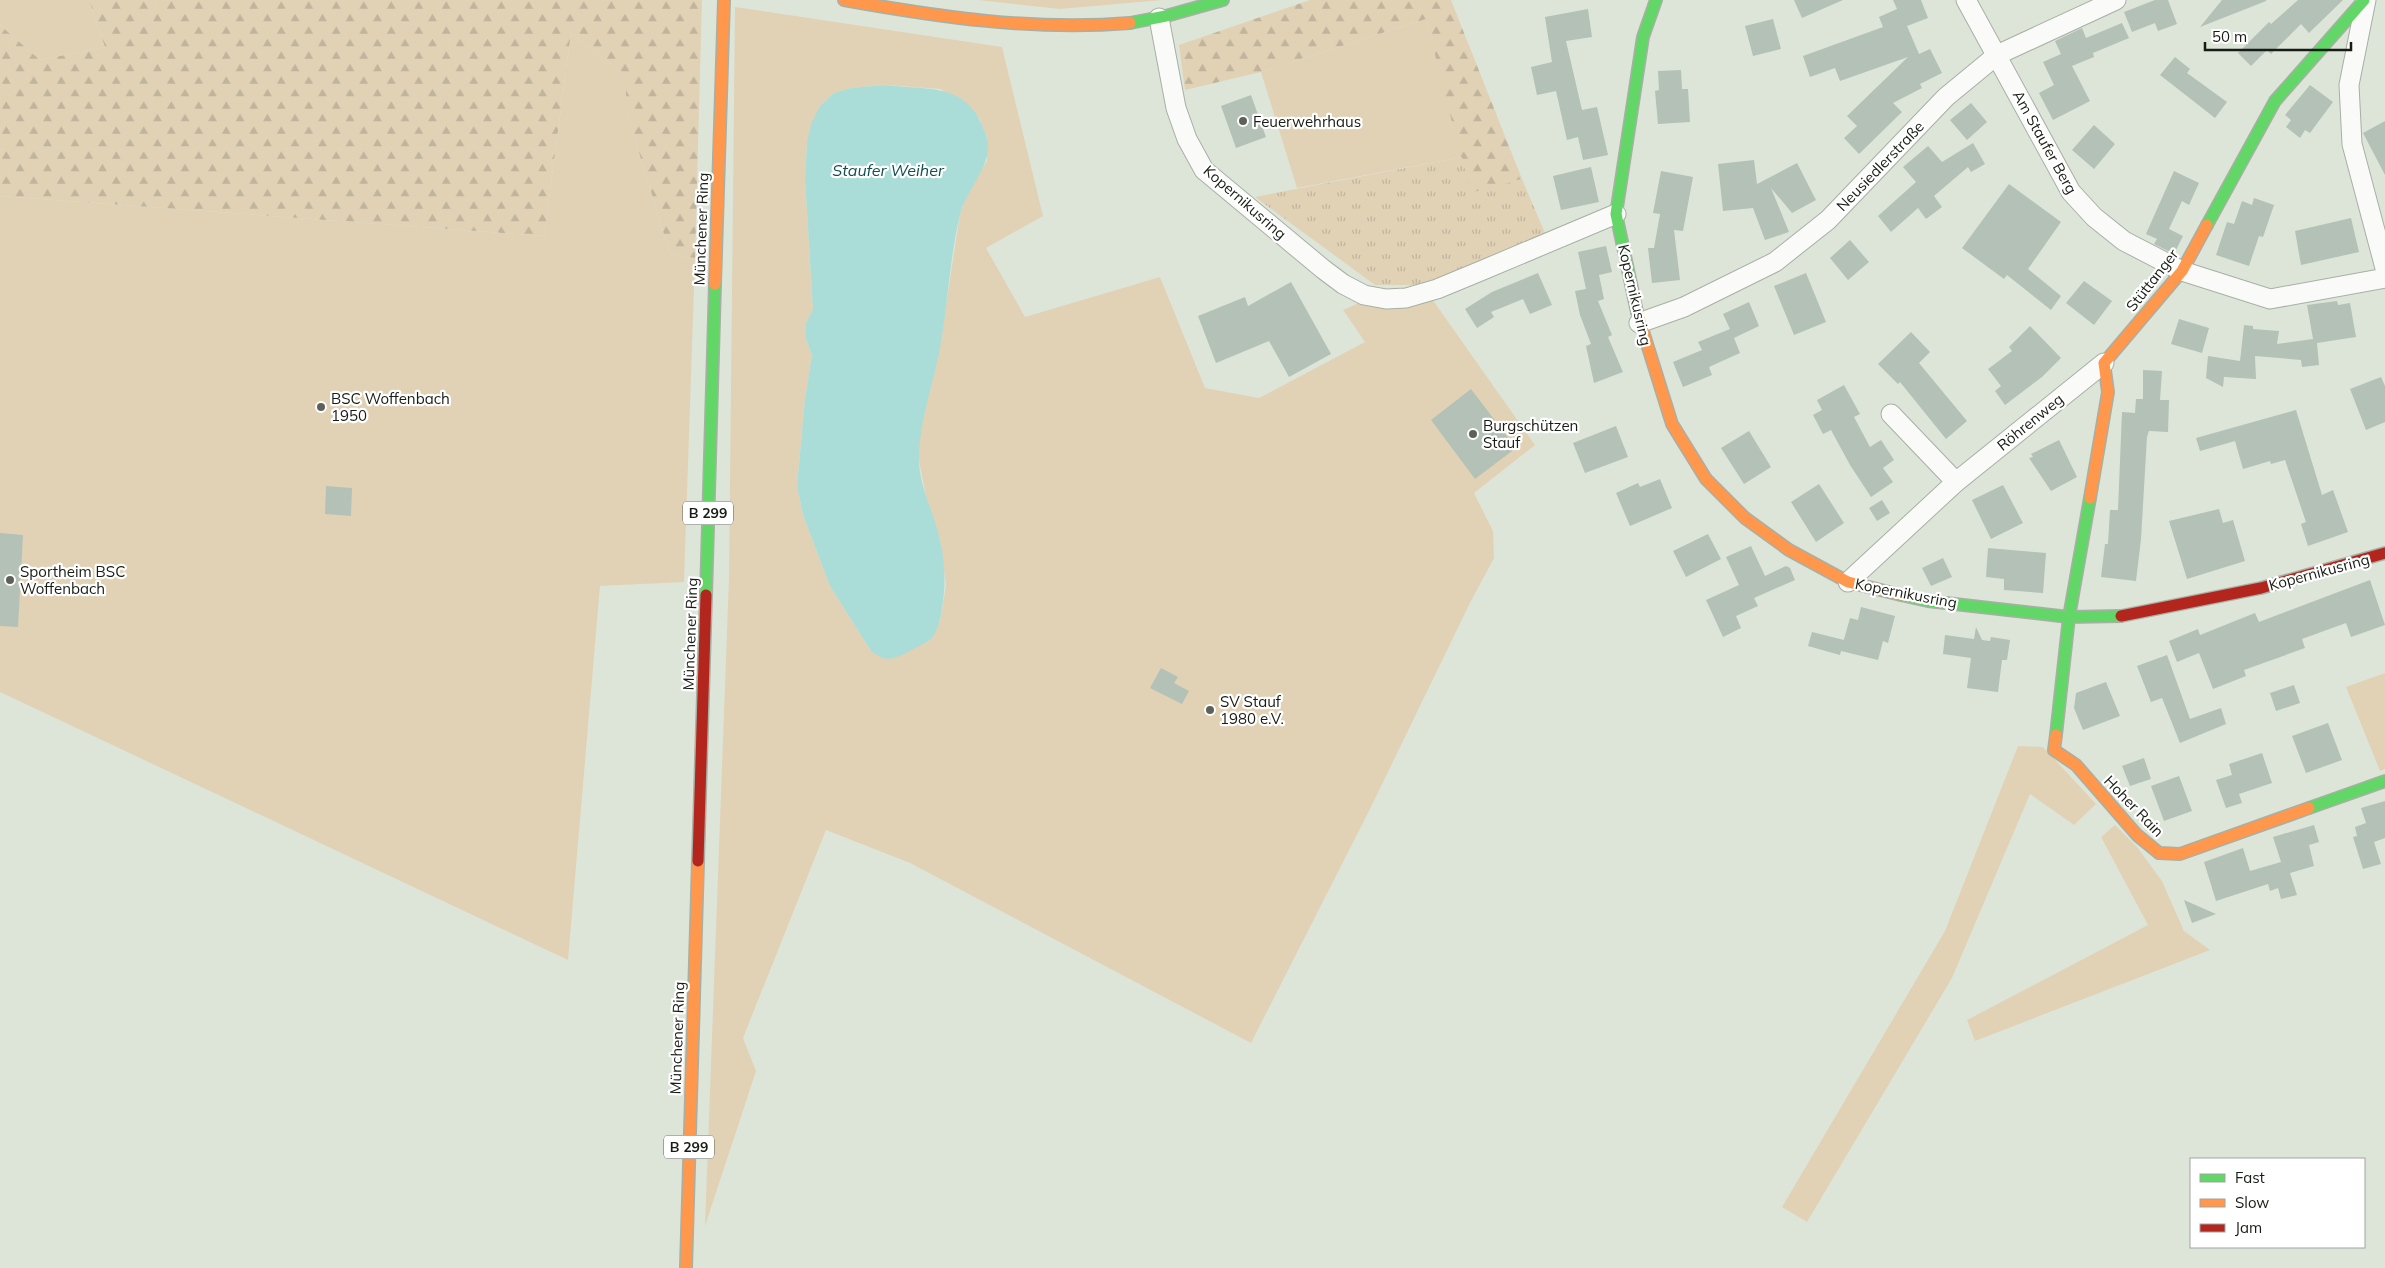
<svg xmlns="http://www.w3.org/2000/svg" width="2385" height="1268" font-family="Mulish,sans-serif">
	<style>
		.grass { fill: #e1d2b6; fill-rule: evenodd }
		.forest { fill: url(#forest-firs) }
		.park { fill: url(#park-tufts) }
		.water { fill: #aaddd8 }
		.building { fill: #b3c1b7 }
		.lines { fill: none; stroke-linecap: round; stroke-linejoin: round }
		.street-casing { stroke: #a8afa5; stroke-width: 21 }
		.fast-casing { stroke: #a8afa5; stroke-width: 14 }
		.slow-casing { stroke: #a8afa5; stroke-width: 14 }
		.jam-casing { stroke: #a8afa5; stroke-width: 14 }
		.street { stroke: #fafbf9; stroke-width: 19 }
		.fast { stroke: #63d668; stroke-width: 11 }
		.slow { stroke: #ff974d; stroke-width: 11 }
		.jam { stroke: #b3261e; stroke-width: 11 }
		.poi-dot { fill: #5c6259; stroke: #fff; stroke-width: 2 }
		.labels { text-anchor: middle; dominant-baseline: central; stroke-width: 4.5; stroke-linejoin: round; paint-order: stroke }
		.shield { fill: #fff; stroke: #5d605a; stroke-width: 1 }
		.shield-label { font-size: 14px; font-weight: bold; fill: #171c14 }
		.poi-label { font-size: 15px; fill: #171c14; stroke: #fff; text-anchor: start }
		.street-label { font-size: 15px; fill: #171c14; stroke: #fff }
		.water-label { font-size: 16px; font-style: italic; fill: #114e4e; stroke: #fff }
	</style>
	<defs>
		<pattern id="forest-firs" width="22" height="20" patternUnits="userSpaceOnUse" patternTransform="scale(1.25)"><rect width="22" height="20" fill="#e1d2b6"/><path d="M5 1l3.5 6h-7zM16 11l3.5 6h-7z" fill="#c0b49c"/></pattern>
		<pattern id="park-tufts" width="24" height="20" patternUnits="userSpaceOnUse" patternTransform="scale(1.25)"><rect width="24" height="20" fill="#e1d2b6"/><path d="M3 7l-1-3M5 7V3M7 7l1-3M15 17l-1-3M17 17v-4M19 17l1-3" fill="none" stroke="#c0b49c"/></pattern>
	</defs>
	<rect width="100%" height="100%" fill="#dde5d9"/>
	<path class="grass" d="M0,0H89L105,47L40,60L0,25Z
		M144,0H158L152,14Z
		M978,0H1163L1060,9Z
		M735,7L1002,47L1043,216L986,248L1025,317L1160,277L1205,388L1259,398L1365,342L1343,310L1359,303L1430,296L1535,445L1474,493L1493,531L1494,558L1470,603L1370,809L1251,1043L910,863L826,830L743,1038L756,1071L705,1226L729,577ZM885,85L941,89L979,118L987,137V161L970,187L960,214L940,344L922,418L918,456L927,501L940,540L946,585L940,622L871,651L830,586L803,515L797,486L805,399L812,355L806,339V323L813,309L805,179L807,143L820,106L834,93L851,88Z
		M1426,19L1462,157L1297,188L1261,72Z
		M571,33L626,75V110L670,254L695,258L684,582L600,586L568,960L0,692V196L544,236Z
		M2385,673V769L2380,771L2346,687Z
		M2018,746L2043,747L2096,804L2074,825L2030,794L1952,978L1807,1222L1782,1207L1945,931Z
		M2115,825L2137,847L2162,881L2184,931L2210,950L1975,1041L1967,1020L2148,925L2101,837Z"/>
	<path class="forest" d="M89,0H144L152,13L158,0H702L695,258L670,254L626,110V75L571,33L544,236L0,196V25L40,60L105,47Z
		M1310,0H1451L1522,179L1470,194L1426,19L1261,72L1185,90L1179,45Z"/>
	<path class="park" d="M1462,157L1470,193L1522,179L1545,233L1422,285H1375L1255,197Z"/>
	<path class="water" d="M885,85C932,91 968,81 986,135C996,163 966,188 960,215C950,256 948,300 941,342C935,379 921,414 919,453C917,483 934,512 940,540C945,563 946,585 942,608C941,618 938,631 931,639C925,644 914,648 908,652C892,660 885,662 871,651L830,586L803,515L797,486L805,399L812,355L806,339V323L813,309L805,179L807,143L811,124L820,106L834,93L851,88Z"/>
	<path class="building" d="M1794,0H1843L1802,18Z
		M1893,0H1921L1928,18L1907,26L1919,54L1930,49L1942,73L1920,84L1922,88L1893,103L1902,112L1859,154L1844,138L1857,126L1847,116L1908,57L1840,81L1835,68L1810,77L1803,56L1883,27L1879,17L1897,9Z
		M2155,0H2168L2177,24L2158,31L2155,23L2132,32L2124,12Z
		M2222,0H2266V1L2200,27Z
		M2298,0H2343L2309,33L2301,24L2271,54L2267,50L2251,66L2238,53L2269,22L2271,24Z
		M1588,9L1592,37L1566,41L1582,110L1597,107L1608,155L1583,160L1578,137L1567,140L1556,91L1537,95L1531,67L1552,62L1545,17Z
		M1773,19L1781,49L1753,56L1745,26Z
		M2122,23L2129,38L2093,53L2094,57L2072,66L2090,101L2053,120L2039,93L2054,85L2043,62L2061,54L2055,41L2082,28L2086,38Z
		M2175,57L2190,69L2187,73L2227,102L2215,118L2160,75Z
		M1681,70L1682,89H1688L1690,122L1658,124L1655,91L1659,90L1658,71Z
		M2310,85L2333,102L2310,133L2305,130L2300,138L2286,127L2291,120L2285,115Z
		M1251,95L1266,137L1236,148L1221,106Z
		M1971,103L1987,122L1967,140L1950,120Z
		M2385,121V175L2363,133Z
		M2094,125L2115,144L2094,169L2072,150Z
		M1973,143L1985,164L1971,172L1968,167L1934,196L1942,207L1926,219L1918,208L1891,232L1878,216L1916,182L1903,167L1928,146L1942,162Z
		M1754,160L1757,184L1797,163L1816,200L1792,213L1771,188L1789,232L1765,240L1753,208L1723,211L1718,164Z
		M1591,167L1599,202L1561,210L1553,176Z
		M1661,171L1693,177L1683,231L1674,230L1680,280L1652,283L1648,248H1654L1660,214L1653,213Z
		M2174,171L2199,183L2189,205L2182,201L2169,229L2183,236L2174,254L2154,244L2157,239L2146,234Z
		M2009,184L2061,222L2028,269L2061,296L2051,310L2007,275L2004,279L1962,248Z
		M2254,198L2274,205L2263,237L2259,236L2249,266L2216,255L2227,222L2234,224L2242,201L2252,205Z
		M2351,218L2359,252L2301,265L2295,231Z
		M1850,240L1869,262L1848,280L1830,258Z
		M1606,246L1612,272L1599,275L1604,299L1598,301L1612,335L1608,337L1623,372L1594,383L1586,346L1591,344L1580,315L1575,291L1586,289L1578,252Z
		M1538,273L1552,305L1530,314L1523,299L1491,312L1494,317L1477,328L1465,309L1492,292Z
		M1806,273L1826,322L1794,335L1774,286Z
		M2084,281L2112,301L2094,325L2066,303Z
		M1291,282L1331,354L1289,377L1269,341L1216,363L1198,316L1245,297L1248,306Z
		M2337,301L2338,305L2350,303L2356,337L2317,343L2319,365L2302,367L2301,360L2255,356L2256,379L2224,377L2223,387L2206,378L2208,356L2240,361L2244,325L2253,326V329L2279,331L2277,344L2313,339L2307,305Z
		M1749,302L1759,326L1734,338L1740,353L1709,367L1712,375L1683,387L1673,362L1702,350L1698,342L1730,329L1723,314Z
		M2179,319L2209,328L2202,353L2171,344Z
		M2030,326L2061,358L2042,377L2005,405L1995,391L2001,386L1988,369L2012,351L2009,347Z
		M1911,332L1930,352L1919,363L1967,421L1946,439L1900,382L1898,384L1878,364Z
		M2143,370L2162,371L2160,400H2169L2168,432L2149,431L2147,437L2141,539L2136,581L2101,577L2105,544H2108L2110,510H2118L2122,412L2135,413L2136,399H2143Z
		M2381,377L2385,386V422L2366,430L2350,389Z
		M1844,385L1860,414L1854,417L1870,447L1881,440L1894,460L1883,468L1893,482L1871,497L1850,465L1831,430L1823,434L1813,415L1822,410L1817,400Z
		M1471,389L1516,448L1475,479L1431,420Z
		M2296,410L2322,495L2333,490L2348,532L2308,546L2301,524L2306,522L2285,460L2271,464L2270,461L2243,469L2235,441L2200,451L2196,438Z
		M1616,426L1628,457L1585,473L1573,443Z
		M1749,431L1771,467L1744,484L1721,448Z
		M2059,440L2077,477L2051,491L2029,458L2033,457L2031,454Z
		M1660,479L1672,508L1630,526L1616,493L1638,483L1640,487Z
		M1819,484L1844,523L1816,542L1791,502Z
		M2003,485L2023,523L1991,539L1972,500Z
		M326,486L352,488L351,516L325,514Z
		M1882,500L1890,513L1877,521L1869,508Z
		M2219,509L2223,523L2233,520L2245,561L2187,579L2169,521Z
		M0,533L23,535L18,627L0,626Z
		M1708,534L1721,559L1686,577L1673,551Z
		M1751,546L1765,576L1786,566L1790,568L1795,580L1754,598L1758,606L1736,616L1741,628L1723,637L1706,600L1739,585L1726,557Z
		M1988,548L2046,553L2043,593L2004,590V579L1986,577Z
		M1943,558L1952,577L1931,586L1922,568Z
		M2370,580L2385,625L2351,637L2346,623L2302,639L2305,648L2244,670L2246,676L2213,689L2199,653L2177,662L2169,641L2198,629L2200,635L2255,613L2259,622Z
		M1861,607L1895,616L1888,643L1883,641L1878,660L1841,651L1840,655L1808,646L1812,632L1844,640L1841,650L1850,618L1858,620Z
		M1976,627L1982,640L1990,641L1991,637L2010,640L2007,660H2002L1998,692L1967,688L1971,658L1943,654L1945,635L1974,639Z
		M2167,655L2190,719L2221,708L2226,724L2180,743L2162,698L2151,702L2137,666Z
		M1161,668L1178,677L1174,683L1189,691L1182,704L1150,688Z
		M2106,682L2120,716L2083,730L2074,708L2076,693Z
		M2294,685L2300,703L2276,711L2270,693Z
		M2328,723L2342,760L2306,773L2292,736Z
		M2262,753L2272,783L2239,794L2242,803L2226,808L2216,780L2232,775L2229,764Z
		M2144,758L2151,779L2130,786L2122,766Z
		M2179,776L2192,811L2164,821L2151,786Z
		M2385,801V838L2374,842L2381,864L2363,869L2353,837L2357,836L2355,827L2366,823L2361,808Z
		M2314,825L2319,842L2309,845L2314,866L2290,873L2297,895L2281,899L2278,888L2270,891L2268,884L2216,901L2204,862L2243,848L2250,871L2281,862L2273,837Z
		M2184,900L2216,914L2192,923Z"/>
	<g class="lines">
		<defs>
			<path id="street" d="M1966,0L2071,192L2094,217L2124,241L2182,271L2270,299L2385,278
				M2366,0L2349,85L2352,144L2385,268
				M1159,18L1176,108L1187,139L1204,170L1323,269L1343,284L1364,295L1386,299L1406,298L1437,289L1483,270L1616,214
				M1639,323L1684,307L1775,262L1828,220L1946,97L1997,55L2116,0
				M1891,414L1956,482
				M1848,582L1956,482L2104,363"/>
			<path id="fast" d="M1130,23L1166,16L1223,0
				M2207,225L2275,101L2364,0
				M1637,312L1616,214L1643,37L1656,0
				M706,595L715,284
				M1901,595L1928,601L2069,617L2121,616
				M2056,735L2069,617L2090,498
				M2309,808L2385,781"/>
			<path id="slow" d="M844,0C939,17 1033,31 1130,23
				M715,284L724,0
				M1637,312L1672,424L1706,479L1745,518L1789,550L1848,582L1901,595
				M2090,498L2108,392L2104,363L2182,271L2207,225
				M2056,735L2054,750L2076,765L2137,835L2159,853L2180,854L2309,808
				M686,1268L698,861"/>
			<path id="jam" d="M2121,616L2261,588L2385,553
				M698,861L706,595"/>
		</defs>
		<use href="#street" class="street-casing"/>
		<use href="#fast" class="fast-casing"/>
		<use href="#slow" class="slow-casing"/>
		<use href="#jam" class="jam-casing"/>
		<use href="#street" class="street"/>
		<use href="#fast" class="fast"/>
		<use href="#slow" class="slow"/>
		<use href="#jam" class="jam"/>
	</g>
	<g class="poi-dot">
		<circle cx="1243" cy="121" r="5"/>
		<circle cx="321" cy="407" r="5"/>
		<circle cx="1473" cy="434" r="5"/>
		<circle cx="10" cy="580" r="5"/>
		<circle cx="1210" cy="710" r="5"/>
	</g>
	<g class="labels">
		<g class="shield">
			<rect x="683" y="501.5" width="50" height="23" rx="4"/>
			<rect x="664" y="1135.5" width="50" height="23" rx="4"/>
		</g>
		<g class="shield-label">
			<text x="708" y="513">B 299</text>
			<text x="689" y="1147">B 299</text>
		</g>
		<g class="poi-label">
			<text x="1253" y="121">Feuerwehrhaus</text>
			<text x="331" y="398">BSC Woffenbach<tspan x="331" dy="17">1950</tspan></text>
			<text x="1483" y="425">Burgschützen<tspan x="1483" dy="17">Stauf</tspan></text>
			<text x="20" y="571">Sportheim BSC<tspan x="20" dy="17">Woffenbach</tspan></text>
			<text x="1220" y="701">SV Stauf<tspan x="1220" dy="17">1980 e.V.</tspan></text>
		</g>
		<g class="street-label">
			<text transform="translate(2045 142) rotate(61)">Am Staufer Berg</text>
			<text transform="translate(1880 166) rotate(-46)">Neusiedlerstraße</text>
			<text transform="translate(1245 202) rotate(41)">Kopernikusring</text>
			<text transform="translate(701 229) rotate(-88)">Münchener Ring</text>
			<text transform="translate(2152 280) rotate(-52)">Stüttanger</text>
			<text transform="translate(1635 295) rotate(77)">Kopernikusring</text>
			<text transform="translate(2030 422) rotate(-39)">Röhrenweg</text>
			<text transform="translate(2319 572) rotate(-15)">Kopernikusring</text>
			<text transform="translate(1906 593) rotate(11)">Kopernikusring</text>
			<text transform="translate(690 634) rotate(-88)">Münchener Ring</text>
			<text transform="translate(2134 806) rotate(46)">Hoher Rain</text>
			<text transform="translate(677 1038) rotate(-88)">Münchener Ring</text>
		</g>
		<g class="water-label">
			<text x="888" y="170">Staufer Weiher</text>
		</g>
	</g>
	<rect x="2190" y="1158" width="175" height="90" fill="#ffffff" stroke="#a2a4a1"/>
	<rect x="2200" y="1174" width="25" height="8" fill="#63d668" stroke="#a2a4a1"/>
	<text x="2235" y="1183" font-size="15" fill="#171c14">Fast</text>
	<rect x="2200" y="1199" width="25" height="8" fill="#ff974d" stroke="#a2a4a1"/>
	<text x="2235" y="1208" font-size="15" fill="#171c14">Slow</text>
	<rect x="2200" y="1224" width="25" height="8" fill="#b3261e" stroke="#a2a4a1"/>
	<text x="2235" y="1233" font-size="15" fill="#171c14">Jam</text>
	<path d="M2205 42v8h146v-8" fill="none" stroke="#171c14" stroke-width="2.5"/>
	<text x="2212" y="42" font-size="15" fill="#171c14" stroke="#ffffff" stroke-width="4" paint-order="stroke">50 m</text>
</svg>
